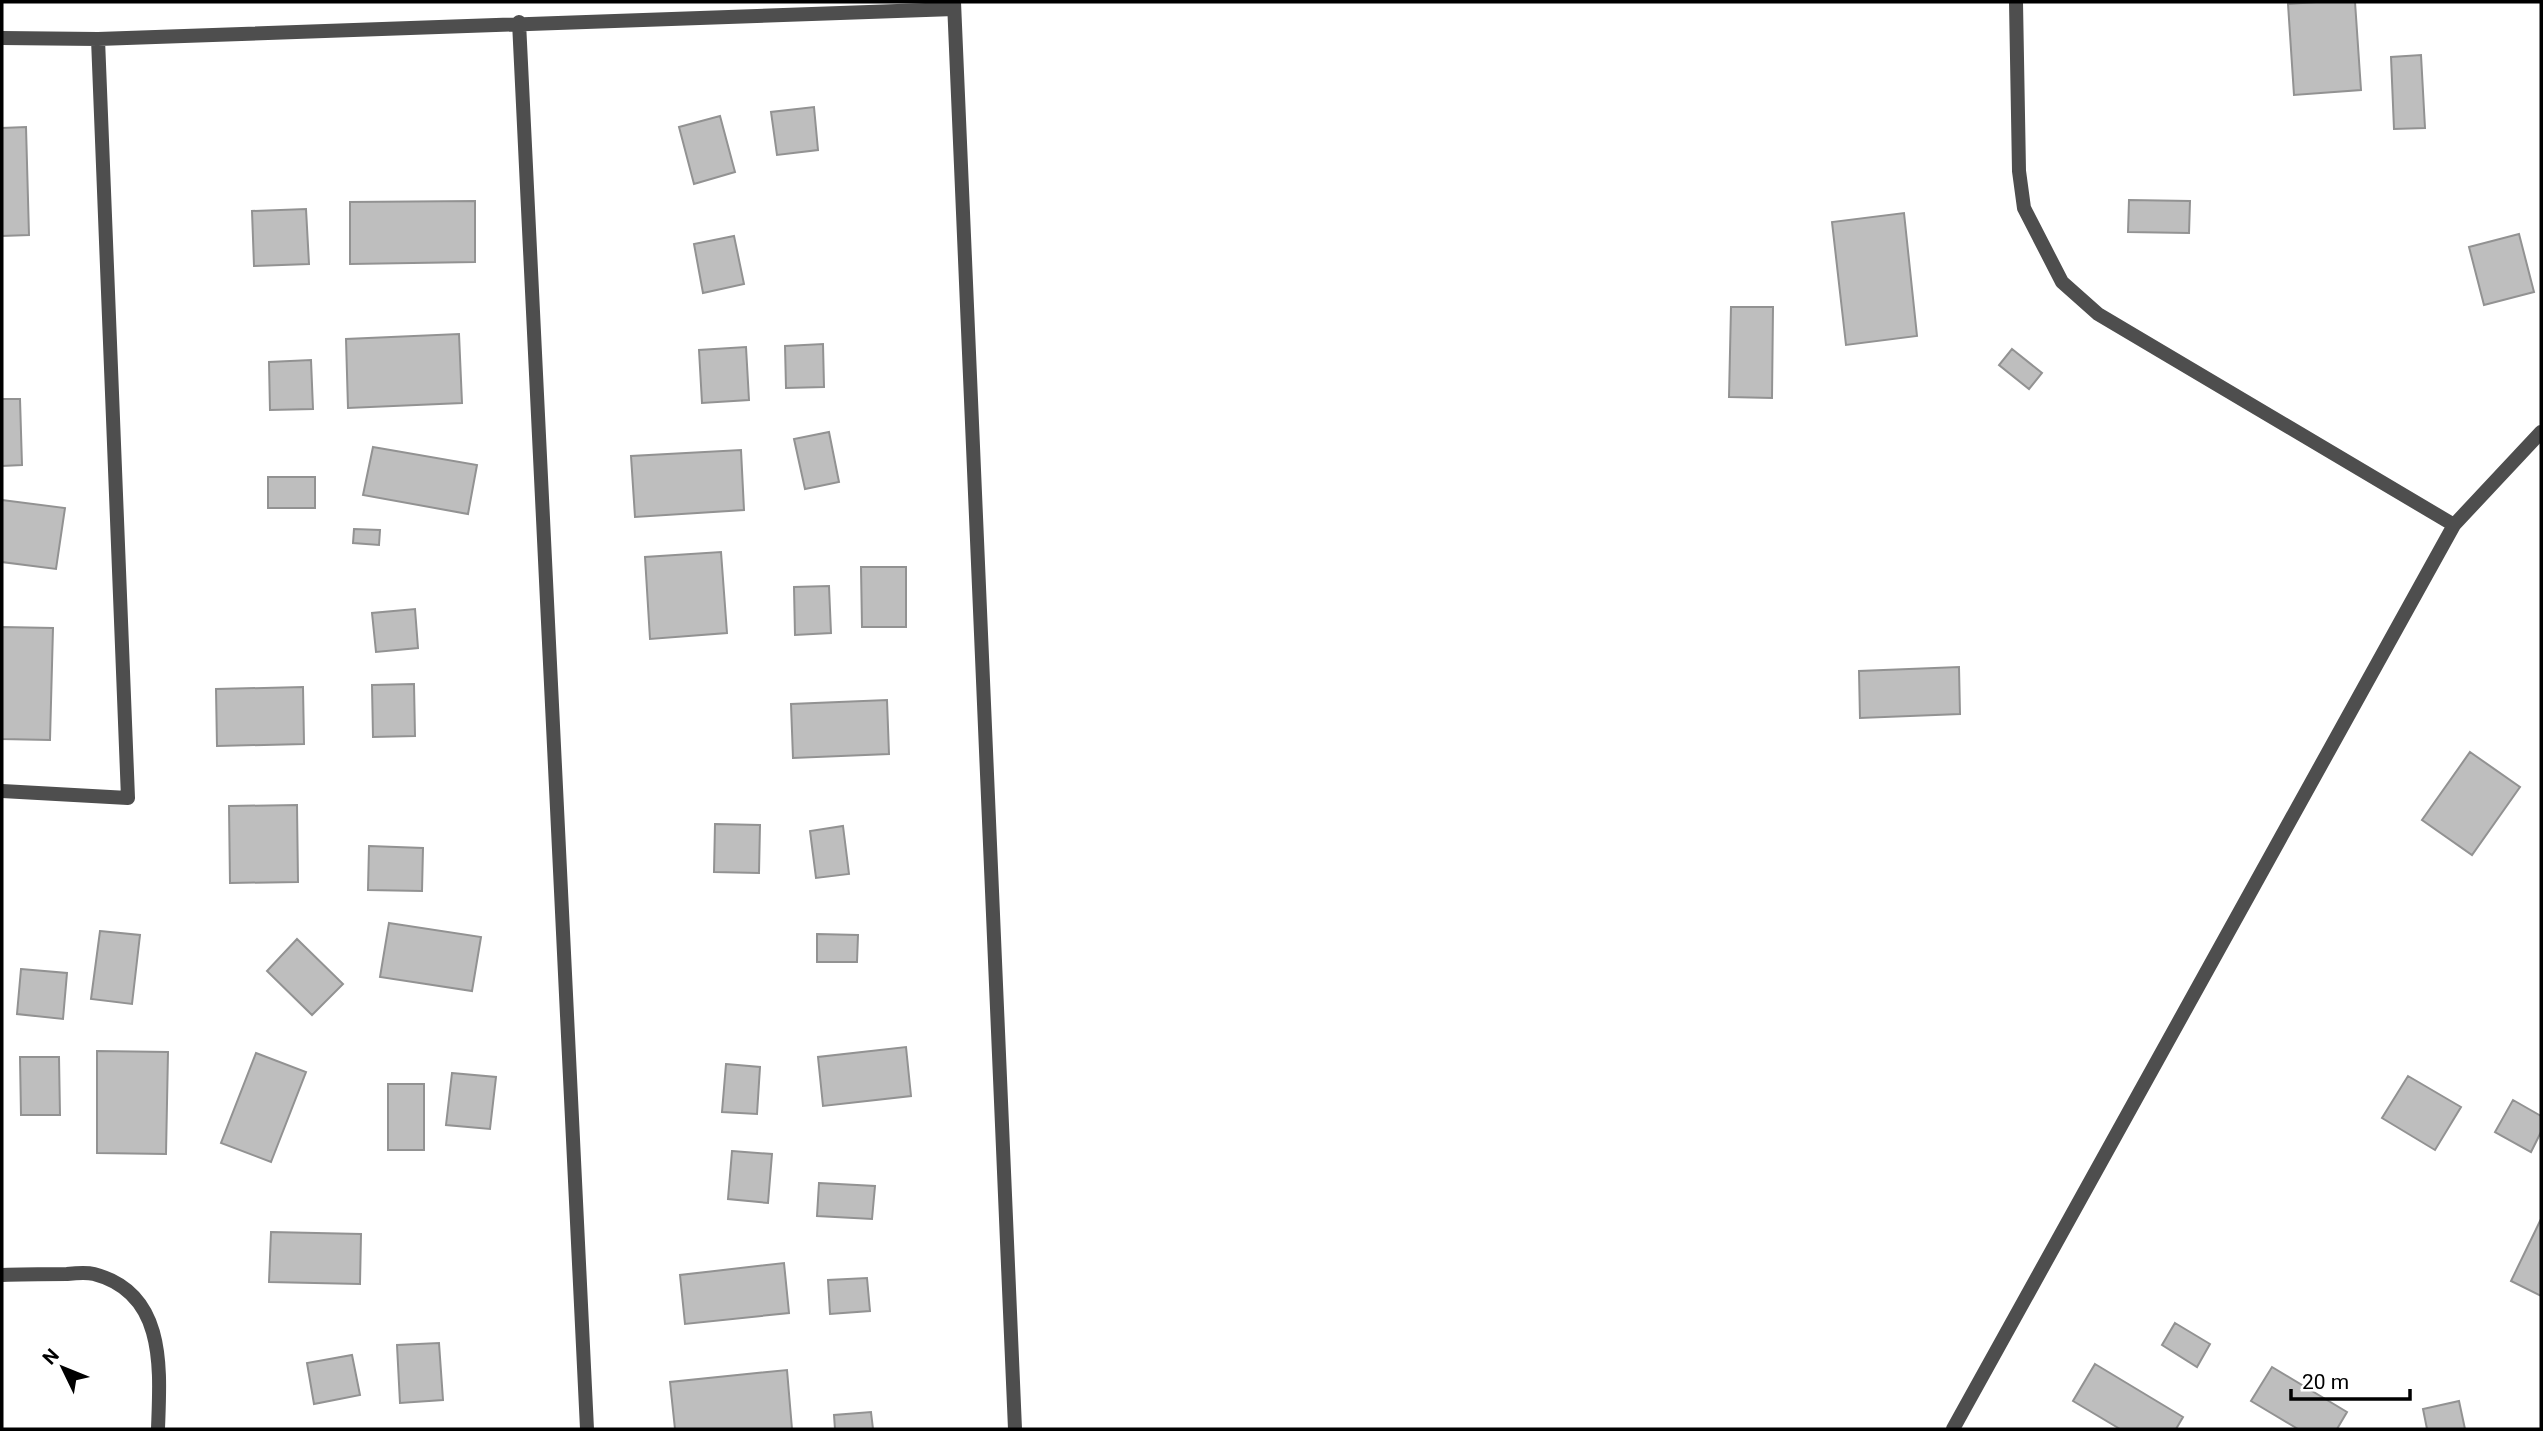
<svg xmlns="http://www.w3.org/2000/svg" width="2543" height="1431" font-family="Roboto,sans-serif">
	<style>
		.building { fill: #bebebe; stroke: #929292; stroke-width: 2 }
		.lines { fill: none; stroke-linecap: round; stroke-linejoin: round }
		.street { stroke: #4e4e4e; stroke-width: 14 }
	</style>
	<rect width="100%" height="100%" fill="#fff"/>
	<path class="building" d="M2316,2H2355L2361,90L2294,95L2288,4Z
		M2421,55L2425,128L2394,129L2391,57Z
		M814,107L818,150L777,155L771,112Z
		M720,116L735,172L694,184L679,127Z
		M26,127L29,235L2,236V128Z
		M2129,200L2190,201L2189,233L2128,232Z
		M475,201V262L350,264V202Z
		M306,209L309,264L254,266L252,211Z
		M1904,213L1917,336L1846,345L1832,222Z
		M2519,234L2534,292L2484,305L2469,247Z
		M734,236L744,284L703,293L694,244Z
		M1731,307H1773L1772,398L1729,397Z
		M459,334L462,403L348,408L346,339Z
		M823,344L824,387L786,388L785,346Z
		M746,347L749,400L702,403L699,350Z
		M2012,349L2042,373L2029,389L1999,365Z
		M311,360L313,409L270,410L269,362Z
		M2,399H20L22,465L2,466Z
		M829,432L839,482L805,489L794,439Z
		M373,447L477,465L468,514L363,495Z
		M741,450L744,510L635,517L631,456Z
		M268,477H315V508H268Z
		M2,500L65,508L56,569L2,562Z
		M354,529L380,530L379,545L353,543Z
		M721,552L727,633L650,639L645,557Z
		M861,567H906V627H862Z
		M829,586L831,633L795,635L794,587Z
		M415,609L418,648L376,652L372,613Z
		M2,627L53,628L50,740L2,739Z
		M1959,667L1960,714L1860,718L1859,671Z
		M414,684L415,736L373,737L372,685Z
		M303,687L304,744L217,746L216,689Z
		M887,700L889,754L793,758L791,704Z
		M2470,752L2520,787L2472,855L2422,820Z
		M297,805L298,882L230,883L229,806Z
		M715,824L760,825L759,873L714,872Z
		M843,826L849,874L816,878L810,831Z
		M369,846L423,848L422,891L368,890Z
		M389,923L481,937L472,991L380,977Z
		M100,931L140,935L132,1004L91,999Z
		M817,934L858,935L857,962H817Z
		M297,939L343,984L312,1015L267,971Z
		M21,969L67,973L63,1019L17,1014Z
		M906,1047L911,1096L823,1106L818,1057Z
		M97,1051L168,1052L166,1154L97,1153Z
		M256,1053L306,1072L271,1162L221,1143Z
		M20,1057H59L60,1115H21Z
		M726,1064L760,1067L757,1114L722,1112Z
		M452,1073L496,1077L490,1129L446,1125Z
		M2408,1076L2461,1107L2435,1150L2382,1118Z
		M388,1084H424V1150H388Z
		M2513,1100L2541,1116V1132L2531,1152L2495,1132Z
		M732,1151L772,1154L768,1203L728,1199Z
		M819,1183L875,1186L872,1219L817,1216Z
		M2541,1219V1296L2511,1281Z
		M271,1232L361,1234L360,1284L269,1282Z
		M784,1263L789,1313L685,1324L680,1275Z
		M867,1278L870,1311L830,1314L828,1280Z
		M2175,1323L2210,1344L2197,1367L2162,1345Z
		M439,1343L443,1400L400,1403L397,1345Z
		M352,1355L360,1395L314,1404L307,1363Z
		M2095,1364L2183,1417L2176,1429H2120L2073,1401Z
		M2272,1367L2347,1412L2337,1429H2298L2251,1401Z
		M787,1370L792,1429H675L670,1382Z
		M2459,1401L2465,1429H2427L2423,1409Z
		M871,1412L873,1429H835L834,1415Z"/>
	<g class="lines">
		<path class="street" d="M954,2L1015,1429
			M2016,2L2019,171L2024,208L2062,282L2098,314L2454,525
			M519,22L587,1429
			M2,38L98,39L954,9
			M2,791L128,798L98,39
			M2,1275C24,1274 45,1274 67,1274C76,1273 86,1272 94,1274C167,1293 160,1370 158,1429
			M1953,1429L2454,525L2541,432"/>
	</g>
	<rect width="2543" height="1431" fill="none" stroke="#000000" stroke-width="7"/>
	<g transform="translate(63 1368) rotate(313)" stroke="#ffffff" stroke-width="5" paint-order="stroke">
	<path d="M0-5L12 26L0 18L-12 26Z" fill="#000000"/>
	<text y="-10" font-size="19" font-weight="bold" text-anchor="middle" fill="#000000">N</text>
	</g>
	<path d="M2291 1389v10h119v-10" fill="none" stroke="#000000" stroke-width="3.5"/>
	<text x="2302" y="1389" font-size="21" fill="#000000" stroke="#ffffff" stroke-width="5" paint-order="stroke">20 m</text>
</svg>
